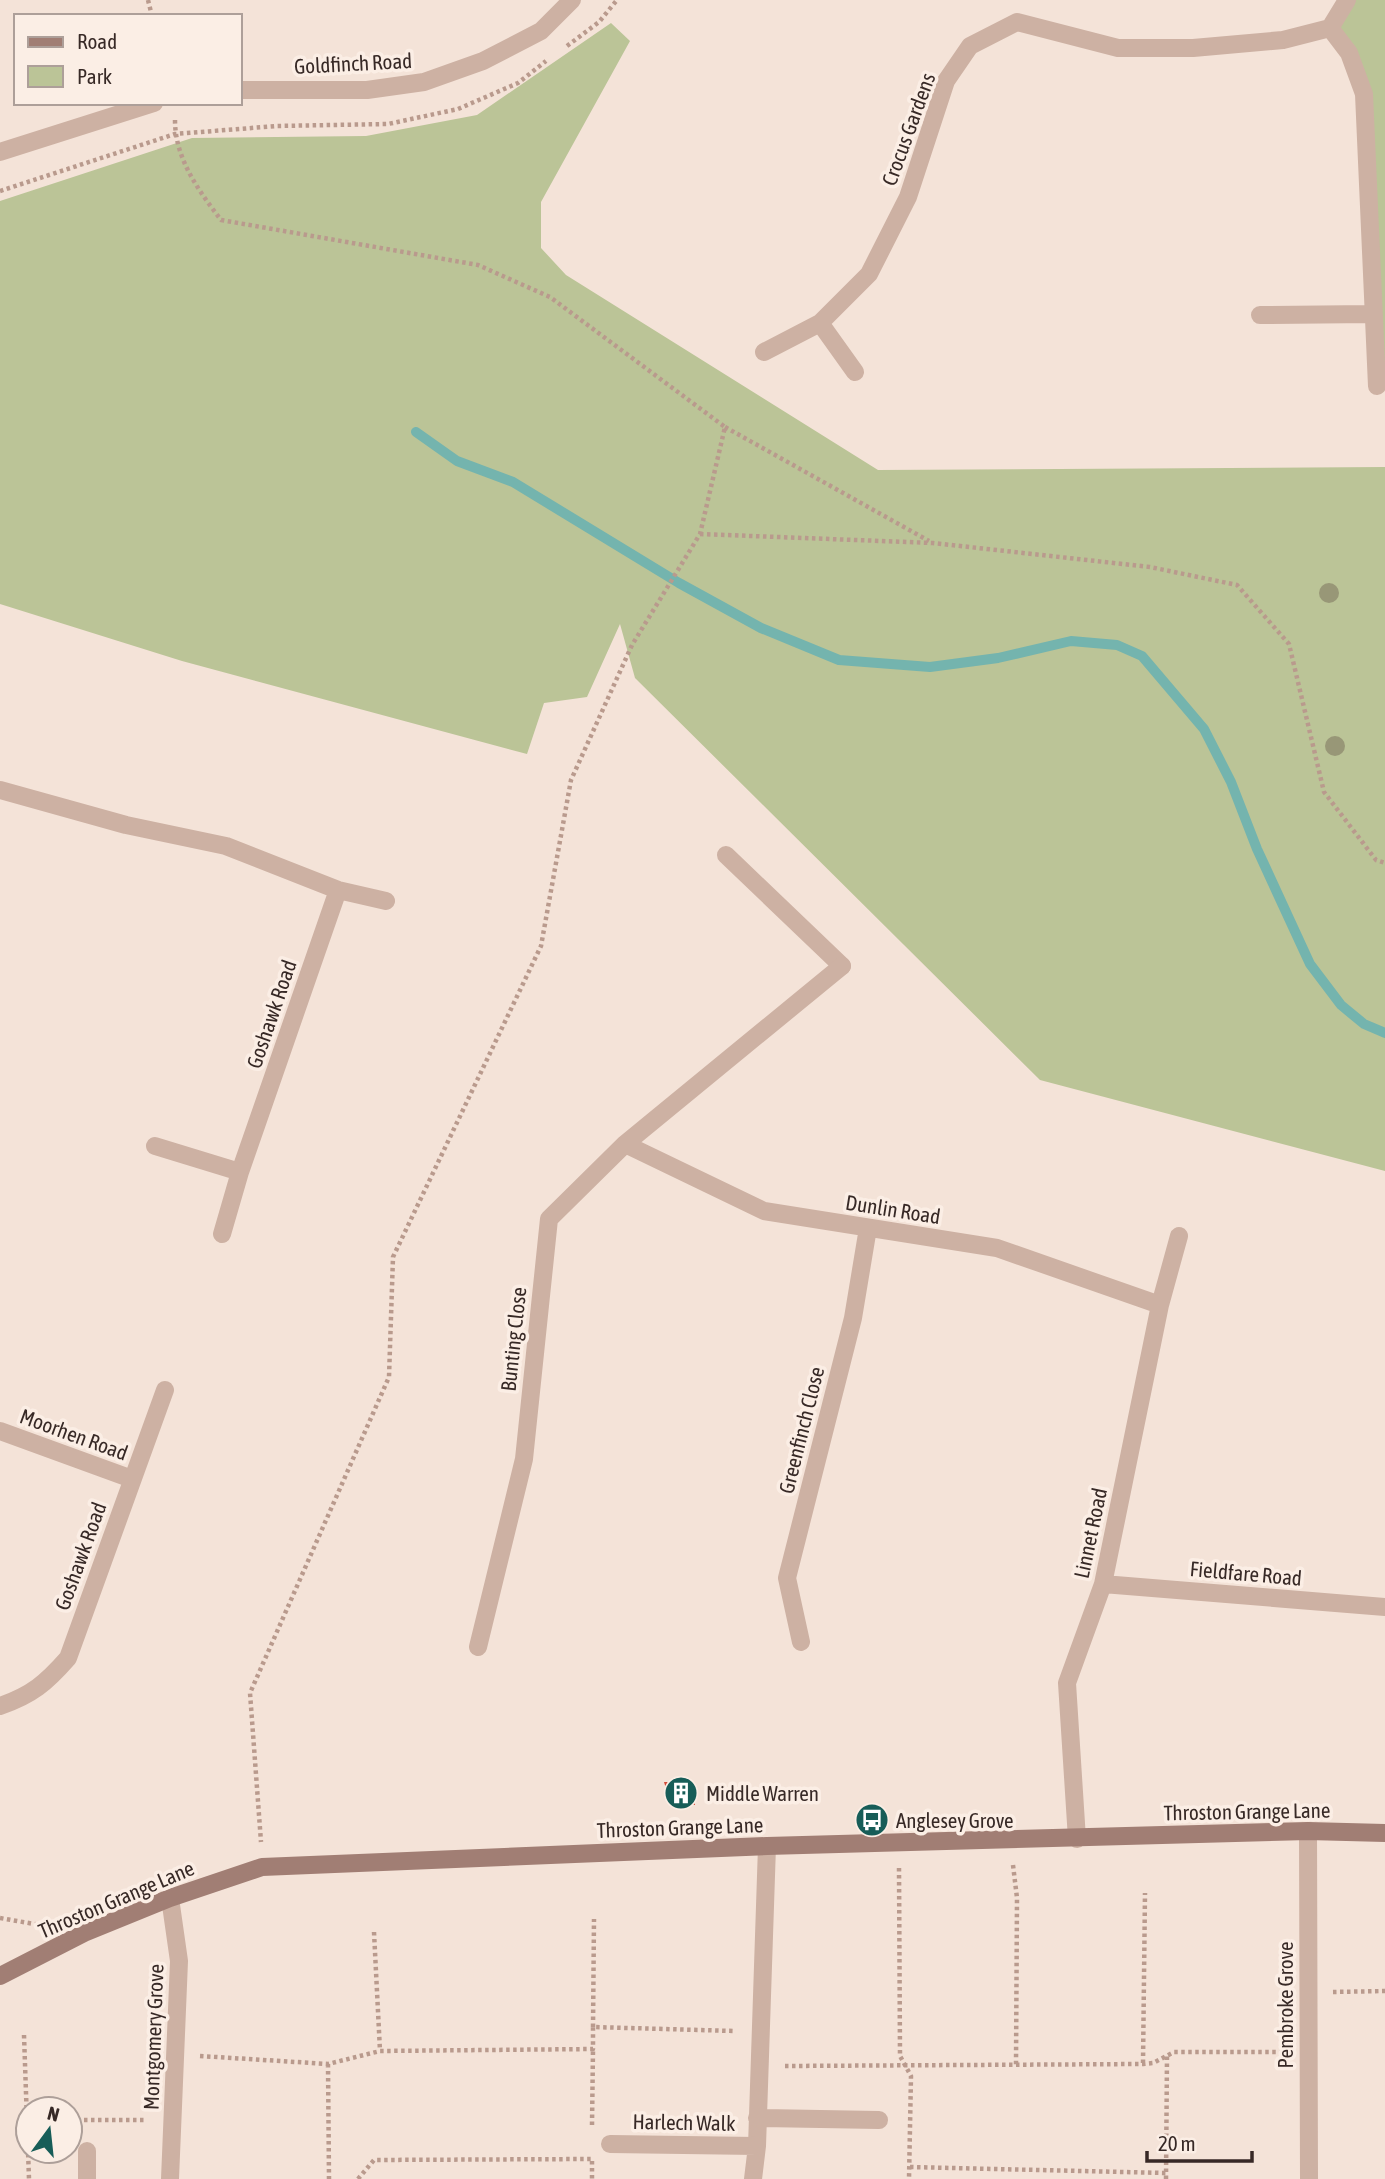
<svg xmlns="http://www.w3.org/2000/svg" width="1385" height="2179" font-family="'Asap Condensed',sans-serif">
	<style>
		.green { fill: #bbc497 }
		.lines { fill: none; stroke-linecap: round; stroke-linejoin: round }
		.stream { stroke: #74b4ae; stroke-width: 10 }
		.building { fill: #d34937 }
		.path { stroke: #b99a8d; stroke-width: 4.5; stroke-dasharray: 3.5 3.5; stroke-linecap: butt }
		.lane { stroke: #cdb1a3; stroke-width: 18 }
		.street { stroke: #cdb1a3; stroke-width: 18 }
		.secondary { stroke: #a17e74; stroke-width: 18 }
		.tree { fill: #989777 }
		.labels { text-anchor: middle; dominant-baseline: central; stroke-width: 7; stroke-linejoin: round; paint-order: stroke }
		.street-label { font-size: 21px; fill: #372926; stroke: #fbeee5 }
		.poi-label { font-size: 21px; fill: #372926; stroke: #fbeee5; text-anchor: start }
	</style>
	<rect width="100%" height="100%" fill="#f4e3d8"/>
	<path class="green" d="M1353,0H1385V379L1371,94L1336,27Z
		M611,23L630,41L541,202V248L566,275L878,470L1385,467V1171L1040,1080L635,678L620,624L587,697L544,703L527,754L182,661L0,604V201L192,138L366,136L477,115Z"/>
	<g class="lines">
		<path class="stream" d="M416,432L457,461L513,482L679,583L761,628L839,660L930,667L998,658L1071,641L1117,645L1142,656L1204,729L1231,782L1257,849L1310,964L1341,1005L1364,1024L1385,1033"/>
	</g>
	<path class="building" d="M664,1782H692L695,1805L671,1804Z"/>
	<g class="lines">
		<path class="path" d="M148,0L152,16
			M567,46L599,22L617,0
			M175,120C175,159 199,191 221,220L478,265L550,297L725,427L700,534L632,645L571,780L541,946L393,1257L389,1377L250,1693L261,1842
			M0,191L175,134L277,126L388,124L458,109L518,83L546,61
			M725,427L929,541
			M700,534L933,543L1150,567L1237,585L1289,644L1324,792L1376,860L1385,863
			M1013,1865L1017,1898L1016,2065
			M899,1868L900,2056L911,2076L909,2179
			M0,1918L40,1925
			M374,1932L380,2051
			M1333,1992L1385,1991
			M593,2027L594,1919
			M24,2035L29,2179
			M200,2056L328,2064L380,2051L593,2049V2027L735,2031
			M1143,2063L1145,1893
			M328,2064L329,2179
			M785,2066L1143,2064L1153,2063L1174,2052H1284
			M70,2120H146
			M592,2125L593,2049
			M592,2161V2179
			M910,2167L1166,2173
			M358,2179L374,2160L591,2159
			M1166,2179L1167,2056"/>
		<path class="lane" d="M726,855L842,966
			M87,2179V2151"/>
		<path class="street" d="M1330,28L1349,53L1364,94L1377,386
			M240,90H367L424,82L483,61L541,31L572,0
			M0,152L154,103
			M1260,315L1372,314
			M820,323L855,372
			M764,352L820,323L869,274L908,197L946,81L970,46L1017,22L1118,48H1193L1283,40L1330,28L1347,0
			M0,790L126,825L226,846L338,890L386,901
			M625,1144L764,1211L997,1248L1160,1305
			M155,1146L240,1172
			M222,1234L240,1172L338,890
			M0,1431L132,1479
			M1103,1584L1385,1607
			M801,1642L787,1578L853,1318L868,1228
			M478,1647L524,1459L549,1219L625,1144L842,966
			M0,1706C32,1695 46,1683 68,1658L165,1390
			M1308,1831L1309,2179
			M1077,1839L1067,1683L1103,1584L1160,1305L1179,1236
			M757,2118L879,2120
			M610,2144L757,2146
			M170,2179L179,1961L170,1898
			M753,2179L757,2146L767,1846"/>
		<path class="secondary" d="M0,1976L84,1933L170,1898L262,1867L767,1846L1308,1831L1385,1833"/>
	</g>
	<g class="tree">
		<circle cx="1329" cy="593" r="10"/>
		<circle cx="1335" cy="746" r="10"/>
	</g>
	<defs>
		<symbol id="building-disc" viewBox="-11 -11 22 22"><circle r="9.5" fill="#175d58" stroke="#fbeee5"/><path d="M-4-6H4V6H1V3H-1V6H-4ZM-2.5-4.3h1.7v1.8h-1.7ZM.8-4.3h1.7v1.8H.8ZM-2.5-1h1.7V.8h-1.7ZM.8-1h1.7V.8H.8Z" fill="#fff"/></symbol>
		<symbol id="bus-disc" viewBox="-11 -11 22 22"><circle r="9.5" fill="#175d58" stroke="#fbeee5"/><path d="M-5-6H5V4H4V6H2V4H-2V6H-4V4H-5ZM-3.5-4V0h7V-4ZM-3.5 1.2v1.5H-2V1.2ZM2 1.2v1.5H3.5V1.2Z" fill="#fff"/></symbol>
	</defs>
	<g fill-rule="evenodd">
		<use href="#building-disc" x="662" y="1774" width="38" height="38"/>
		<use href="#bus-disc" x="853" y="1801" width="38" height="38"/>
	</g>
	<g class="labels">
		<g class="street-label">
			<text transform="translate(353 63) rotate(-3)">Goldfinch Road</text>
			<text transform="translate(908 129) rotate(-70)">Crocus Gardens</text>
			<text transform="translate(271 1014) rotate(-71)">Goshawk Road</text>
			<text transform="translate(893 1209) rotate(9)">Dunlin Road</text>
			<text transform="translate(513 1339) rotate(-84)">Bunting Close</text>
			<text transform="translate(801 1430) rotate(-76)">Greenfinch Close</text>
			<text transform="translate(74 1434) rotate(20)">Moorhen Road</text>
			<text transform="translate(1090 1533) rotate(-78)">Linnet Road</text>
			<text transform="translate(80 1556) rotate(-70)">Goshawk Road</text>
			<text transform="translate(1246 1573) rotate(5)">Fieldfare Road</text>
			<text transform="translate(1247 1811) rotate(-1)">Throston Grange Lane</text>
			<text transform="translate(680 1827) rotate(-2)">Throston Grange Lane</text>
			<text transform="translate(116 1899) rotate(-23)">Throston Grange Lane</text>
			<text transform="translate(1285 2005) rotate(-90)">Pembroke Grove</text>
			<text transform="translate(153 2037) rotate(-88)">Montgomery Grove</text>
			<text transform="translate(684 2122) rotate(1)">Harlech Walk</text>
		</g>
		<g class="poi-label">
			<text x="706" y="1793">Middle Warren</text>
			<text x="896" y="1820">Anglesey Grove</text>
		</g>
	</g>
	<rect x="14" y="14" width="228" height="91" fill="#fbeee5" stroke="#ad9f99" stroke-width="2"/>
	<rect x="28" y="37" width="35" height="10" fill="#a17e74" stroke="#ad9f99" stroke-width="2"/>
	<text x="77" y="49" font-size="21" fill="#372926">Road</text>
	<rect x="28" y="66" width="35" height="21" fill="#bbc497" stroke="#ad9f99" stroke-width="2"/>
	<text x="77" y="84" font-size="21" fill="#372926">Park</text>
	<g transform="translate(49 2130) rotate(15)"><circle r="33" fill="#fbeee5" stroke="#ad9f99" stroke-width="2"/>
	<path d="M0-5L12 26L0 18L-12 26Z" fill="#175d58"/>
	<text y="-10" font-size="19" font-weight="bold" text-anchor="middle" fill="#372926">N</text>
	</g>
	<path d="M1147 2151v10h105v-10" fill="none" stroke="#372926" stroke-width="3.5"/>
	<text x="1158" y="2151" font-size="21" fill="#372926" stroke="#fbeee5" stroke-width="5" paint-order="stroke">20 m</text>
</svg>
